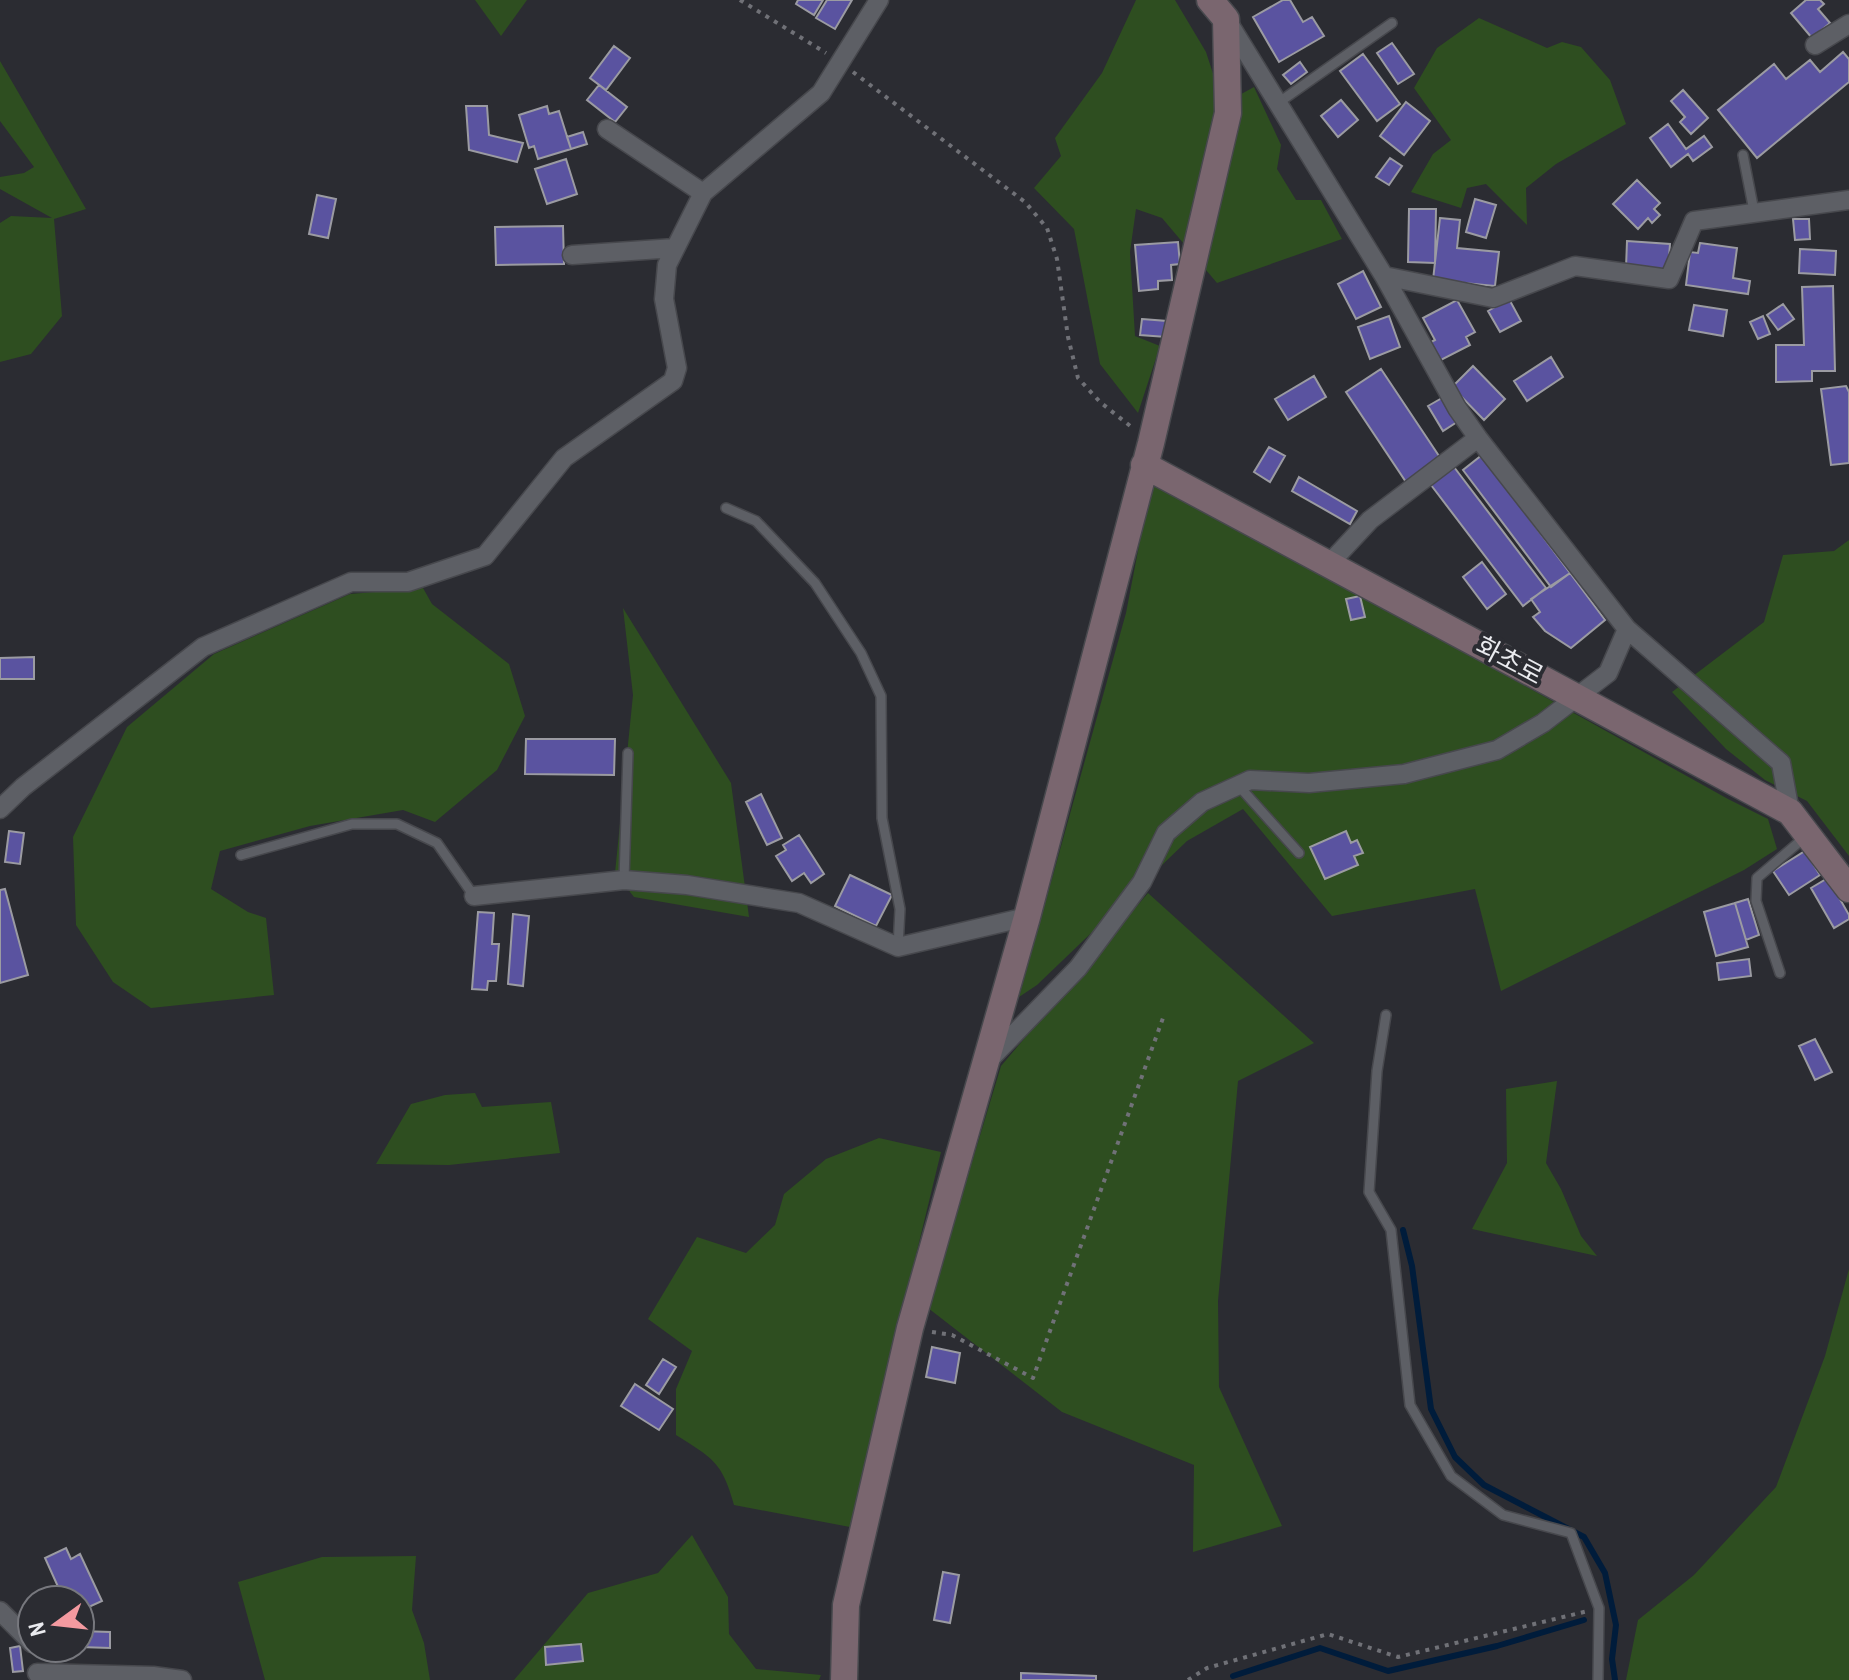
<svg xmlns="http://www.w3.org/2000/svg" width="1849" height="1680" font-family="'Archivo Narrow','Noto Sans KR',sans-serif">
	<style>
		.green { fill: #2e4e20 }
		.lines { fill: none; stroke-linecap: round; stroke-linejoin: round }
		.stream { stroke: #001c3b; stroke-width: 6 }
		.building { fill: #5a53a0; stroke: #9b9ba2; stroke-width: 2 }
		.lane-casing { stroke: #47484d; stroke-width: 12 }
		.street-casing { stroke: #47484d; stroke-width: 21 }
		.secondary-casing { stroke: #47484d; stroke-width: 29 }
		.path { stroke: #707177; stroke-width: 4; stroke-dasharray: 4 6; stroke-linecap: butt }
		.lane { stroke: #5d5f65; stroke-width: 9 }
		.street { stroke: #5d5f65; stroke-width: 18 }
		.secondary { stroke: #7a666f; stroke-width: 26 }
		.labels { text-anchor: middle; dominant-baseline: central; stroke-width: 8; stroke-linejoin: round; paint-order: stroke }
		.street-label { font-size: 26px; fill: #eaebef; stroke: #2b2c32 }
	</style>
	<rect width="100%" height="100%" fill="#2b2c32"/>
	<path class="green" d="M475,0H527L501,36Z
		M1136,0H1175L1206,52L1223,104L1254,87L1281,145L1277,169L1296,200H1321L1342,239L1217,283L1162,218L1136,209L1130,252L1135,336L1160,346L1138,413L1100,364L1074,229L1034,188L1061,156L1055,138L1102,73Z
		M1479,18L1547,48L1562,42L1581,47L1610,80L1626,124L1556,164L1526,188L1527,225L1486,184L1467,188L1461,208L1411,192L1433,154L1451,140L1414,88L1437,48Z
		M0,61L86,209L54,219L62,316L31,354L0,362V223L11,216L52,218L0,189V177L24,173L34,167L0,121Z
		M1152,478L1728,799L1768,819L1777,849L1744,870L1501,991L1475,889L1332,916L1243,809L1187,841L1037,985L1019,997L1126,613Z
		M1849,540V856L1807,801L1765,780L1726,749L1672,692L1764,622L1783,555L1834,551Z
		M423,588L432,604L509,664L525,716L497,770L435,822L403,810L310,826L220,851L211,889L248,912L266,918L274,995L151,1008L113,982L76,925L73,837L127,727L214,654L350,594Z
		M623,608L731,783L749,917L634,897L615,873L633,695Z
		M1148,893L1314,1043L1238,1081L1218,1301L1219,1387L1282,1526L1193,1552L1194,1465L1062,1412L928,1308L1001,1066Z
		M1557,1081L1546,1163L1561,1189L1581,1236L1597,1256L1472,1229L1507,1163L1506,1089Z
		M475,1093L482,1107L551,1102L560,1153L449,1165L376,1164L411,1104L445,1095Z
		M879,1138L941,1152L850,1527L734,1505C722,1461 712,1458 676,1435V1389L692,1351L648,1319L697,1237L746,1253L775,1225L784,1194L826,1159Z
		M1849,1269V1680H1626L1638,1620L1694,1575L1776,1487L1825,1356Z
		M692,1535L728,1597L729,1634L756,1669L821,1675L819,1680H514L588,1593L658,1573Z
		M416,1556L412,1610L424,1643L430,1680H265L238,1582L322,1557Z"/>
	<g class="lines">
		<path class="stream" d="M1403,1230L1412,1266L1431,1409L1455,1457L1484,1485L1584,1537L1605,1573L1616,1625L1612,1659L1615,1680
			M1233,1676L1320,1648L1388,1671L1497,1646L1584,1620"/>
	</g>
	<path class="building" d="M798,0H823L814,15L796,4Z
		M827,0H852L835,29L816,18Z
		M1283,0H1290L1303,22L1312,17L1324,36L1279,62L1253,17Z
		M1806,0H1820L1824,4L1818,9L1830,23L1812,38L1791,13Z
		M1392,43L1414,74L1398,84L1377,53Z
		M614,46L630,58L606,90L590,78Z
		M1843,52L1849,59V82L1757,158L1718,110L1774,64L1786,79L1810,60L1820,72Z
		M1363,54L1400,104L1377,121L1340,71Z
		M1300,62L1307,72L1291,84L1283,75Z
		M599,85L627,107L615,122L587,100Z
		M1683,90L1708,118L1691,134L1680,122L1685,117L1671,101Z
		M1341,100L1358,120L1338,137L1321,116Z
		M1406,102L1430,121L1404,155L1380,136Z
		M466,106H487L489,135L523,143L517,162L469,150Z
		M547,106L549,114L559,111L571,149L538,159L534,146L529,148L519,115Z
		M1668,124L1686,149L1704,136L1712,147L1693,161L1688,154L1671,167L1650,138Z
		M583,132L587,144L571,149L567,137Z
		M1390,158L1402,166L1389,185L1376,177Z
		M566,159L577,194L547,204L535,169Z
		M1637,180L1660,203L1654,209L1660,215L1652,223L1648,218L1638,229L1613,204Z
		M317,195L336,199L328,238L309,234Z
		M1475,199L1496,205L1486,238L1466,232Z
		M1409,209H1436L1435,263L1408,262Z
		M1440,218L1460,220L1457,248L1499,252L1495,286L1433,280Z
		M1793,219H1809L1810,239L1795,240Z
		M563,226L564,264L496,265L495,227Z
		M1627,241L1670,244L1668,271L1626,268Z
		M1178,242L1180,264L1171,265L1172,280L1158,281V289L1139,291L1135,245Z
		M1700,243L1737,248L1733,278L1750,281L1748,294L1686,285L1690,252L1698,253Z
		M1800,249L1836,251L1835,275L1799,273Z
		M1363,271L1381,307L1356,319L1338,284Z
		M1833,286L1835,371H1812V381L1776,382V345H1804L1802,287Z
		M1509,299L1521,321L1500,332L1488,311Z
		M1457,300L1475,332L1466,337L1470,345L1439,361L1429,343L1435,340L1423,318Z
		M1783,304L1794,319L1778,330L1767,315Z
		M1694,305L1727,310L1723,336L1689,330Z
		M1389,316L1400,347L1370,359L1358,327Z
		M1763,316L1770,334L1758,339L1750,322Z
		M1142,319L1167,321L1166,337L1140,335Z
		M1551,357L1563,377L1527,401L1514,381Z
		M1473,366L1505,399L1484,420L1452,387Z
		M1381,369L1441,459L1406,482L1346,392Z
		M1314,376L1326,397L1288,420L1275,399Z
		M1846,386L1849,392V463L1831,465L1821,389Z
		M1442,398L1457,422L1443,431L1428,406Z
		M1269,447L1285,456L1270,482L1254,472Z
		M1482,455L1570,573L1551,587L1463,470Z
		M1454,467L1546,588L1523,606L1431,485Z
		M1299,477L1357,511L1350,524L1292,491Z
		M1482,562L1506,594L1487,609L1463,577Z
		M1570,573L1605,620L1571,648L1545,631L1533,617L1540,612L1531,599Z
		M1360,596L1365,617L1351,620L1346,599Z
		M34,657V679H0V658Z
		M526,739H615L614,775L525,774Z
		M761,794L782,838L767,845L746,802Z
		M9,831L24,833L20,864L5,862Z
		M1346,831L1351,843L1357,840L1363,853L1354,856L1358,865L1325,879L1310,847Z
		M799,835L824,874L811,883L804,873L792,881L776,856L786,850L783,845Z
		M1805,851L1820,875L1789,895L1773,871Z
		M850,875L892,895L876,926L835,906Z
		M1828,878L1849,915V919L1834,928L1811,888Z
		M5,889L28,975L0,983V890Z
		M1748,899L1759,935L1746,940L1735,903Z
		M1735,903L1748,947L1716,956L1704,912Z
		M478,912L494,913L492,944H499L496,981H488L487,990L472,989Z
		M513,914L529,916L523,986L508,984Z
		M1749,959L1751,976L1719,980L1717,963Z
		M1815,1039L1832,1072L1815,1080L1799,1046Z
		M932,1347L960,1353L955,1383L926,1377Z
		M663,1359L676,1367L659,1394L646,1385Z
		M635,1384L673,1409L659,1430L621,1406Z
		M66,1548L71,1559L80,1554L102,1601L80,1611V1600H64L45,1558Z
		M943,1572L959,1575L950,1623L934,1620Z
		M80,1631L110,1632V1648L80,1647Z
		M581,1644L583,1661L546,1665L545,1647Z
		M20,1646L23,1671L13,1672L10,1648Z
		M1021,1673L1096,1676V1680H1021Z"/>
	<g class="lines">
		<defs>
			<path id="lane" d="M1278,103L1392,23
				M1743,155L1754,211
				M726,508L756,521L815,583L861,653L881,696L882,818L900,909L898,947
				M1238,785L1299,853
				M241,855L352,824H397L437,843L474,896
				M624,880L628,753
				M1780,973L1756,901L1757,878L1805,837
				M1386,1015L1377,1071L1369,1192L1391,1230L1410,1405L1451,1476L1503,1515L1571,1533L1599,1608L1598,1680"/>
			<path id="street" d="M1228,22L1384,276L1457,408L1478,438L1627,629L1781,763L1790,812
				M1815,45L1849,24
				M607,129L703,193
				M572,255L675,248
				M1384,276L1493,298L1575,266L1669,279L1694,221L1849,200
				M1329,564L1370,520L1478,438
				M0,809L23,787L203,647L351,582H408L485,556L564,458L673,381L677,368L664,299L667,265L703,193L821,93L879,0
				M474,896L624,880L687,885L799,903L898,947L1027,917
				M988,1061L1078,968L1142,882L1166,833L1202,802L1250,780L1309,783L1404,774L1497,750L1543,723L1608,673L1627,629
				M0,1611L32,1643
				M37,1673L153,1676L182,1680"/>
			<path id="secondary" d="M1144,465L1790,812L1849,889
				M844,1680L846,1605L910,1328L1027,917L1151,443L1228,113L1226,19L1210,0"/>
		</defs>
		<use href="#lane" class="lane-casing"/>
		<use href="#street" class="street-casing"/>
		<use href="#secondary" class="secondary-casing"/>
		<path class="path" d="M740,0L826,53
			M853,72L1025,202L1047,228L1057,259L1068,337L1078,378L1100,402L1134,429
			M932,1332L952,1335L1033,1378L1163,1018
			M1188,1680L1207,1668L1328,1634L1398,1657L1588,1611"/>
		<use href="#lane" class="lane"/>
		<use href="#street" class="street"/>
		<use href="#secondary" class="secondary"/>
	</g>
	<g class="labels">
		<g class="street-label">
			<text transform="translate(1510 660) rotate(28)">화초로</text>
		</g>
	</g>
	<g transform="translate(56 1624) rotate(255)"><circle r="38" fill="#2b2c32" stroke="#77787e" stroke-width="2"/>
	<path d="M0-6L14 30L0 20L-14 30Z" fill="#f49aa0"/>
	<text y="-12" font-size="22" font-weight="bold" text-anchor="middle" fill="#eaebef">N</text>
	</g>
</svg>
